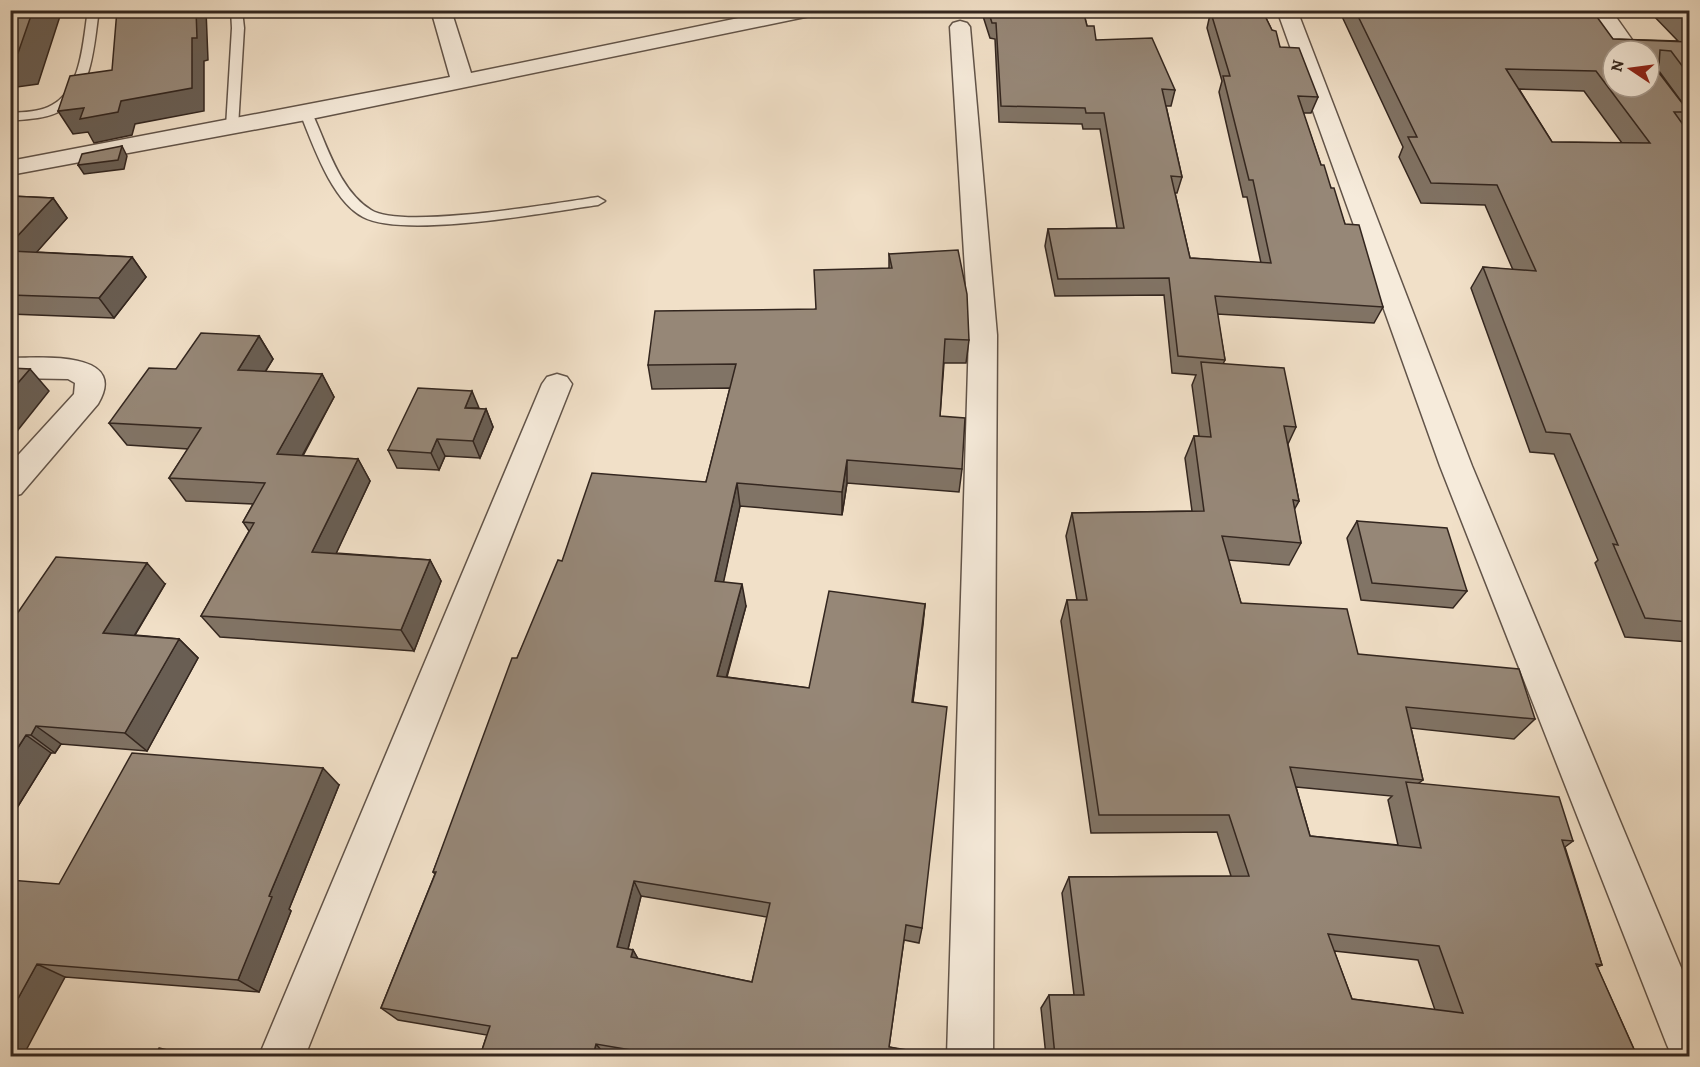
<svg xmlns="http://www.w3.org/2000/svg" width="1700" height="1067" font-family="Alegreya,serif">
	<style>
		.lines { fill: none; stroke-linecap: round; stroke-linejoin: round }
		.lane-casing { stroke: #625449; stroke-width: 3 }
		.street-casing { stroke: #625449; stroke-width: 3 }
		.lane { fill: #f6ebdb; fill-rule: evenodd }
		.street { fill: #f6ebdb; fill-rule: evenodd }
		.wall { fill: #817466; stroke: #33261f; stroke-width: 1.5; fill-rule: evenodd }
		.shaded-wall { fill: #695e53; stroke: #33261f; stroke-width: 1.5 }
		.building { fill: #968777; stroke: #33261f; stroke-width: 1.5; fill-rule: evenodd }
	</style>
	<rect width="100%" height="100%" fill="#f1e0c8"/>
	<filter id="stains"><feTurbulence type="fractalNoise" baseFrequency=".00333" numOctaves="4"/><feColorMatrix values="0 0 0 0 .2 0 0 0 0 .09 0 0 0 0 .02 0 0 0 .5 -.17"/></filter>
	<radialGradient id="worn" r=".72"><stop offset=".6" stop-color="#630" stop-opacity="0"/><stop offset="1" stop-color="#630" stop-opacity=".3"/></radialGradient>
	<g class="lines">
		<defs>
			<path id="lane" d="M88,10H99C94,42 93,94 60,111C46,119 26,119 10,121V113C24,112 41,112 52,105C82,89 83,40 88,10Z
				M231,10H242L244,28L238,127L232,131L226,127L232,28Z
				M306,109L312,113C327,145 339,190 371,210C401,230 556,203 598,197L605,201L598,205C548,212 405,239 363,217C331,200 313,144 300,113Z"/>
			<path id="street" d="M431,10H451L471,73L778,10H820L817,14L810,16L306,120L10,175V161L450,77Z
				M1277,10H1297L1472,466L1690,989V1056H1672L1667,1045L1440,466Z
				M1590,10H1611L1640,51H1619Z
				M960,21L967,23L970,27L997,335L993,1056H947L969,335L950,27L953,23Z
				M10,358C39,358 130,350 98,404L21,494L10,497V464L74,394L75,383L68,379L10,378Z
				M557,374L567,377L572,384L305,1056H259L542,384L547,377Z"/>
		</defs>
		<use href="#lane" class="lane-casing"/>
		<use href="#street" class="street-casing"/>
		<use href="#lane" class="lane"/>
		<use href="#street" class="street"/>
	</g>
	<path class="wall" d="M981,10H1083L1087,26L1096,40L1175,90L1171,106H1166L1182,177L1177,193H1175L1190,258L1261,263L1247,197H1243L1219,92L1222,81L1207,28L1211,10H1262L1280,47L1318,97L1311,113H1303L1321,165L1331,188L1345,224L1383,307L1374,323L1217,314L1225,360L1223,364L1296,427L1288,444L1299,501L1294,510L1301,543L1289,565L1228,560L1241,603L1358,654L1535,719L1514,739L1411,728L1423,780L1419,783L1573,841L1565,847L1602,965L1597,967L1637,1056H1046L1041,1008L1049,995H1074L1062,893L1069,877L1231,876L1217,832L1091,833L1061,621L1067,600H1077L1066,536L1072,513L1192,511L1185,458L1194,436H1199L1192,385L1196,375L1172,373L1164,295L1055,296L1045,246L1048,229L1117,228L1100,129H1083L1082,124L999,122L995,39L990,38ZM1296,787L1392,796L1388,800L1398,845L1310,836ZM1334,951L1418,960L1435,1010L1352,999Z
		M1339,10H1584L1589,16L1613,39L1678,41L1648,10H1689V112L1659,71L1657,70L1689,112L1682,122L1689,132V642L1625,637L1595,563L1598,560L1554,454L1530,452L1471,288L1483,267L1513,270L1485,205L1421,203L1399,157L1403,147ZM1519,89L1584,91L1622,143L1552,142Z
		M10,196L53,198L67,218L36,252L132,257L146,277L114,318L10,314Z
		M889,254L969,340L966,363H944L940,416L962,469L959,492L847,483L842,515L740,506L723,582L746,606L727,677L809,688L925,604L913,702L922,928L919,943L904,940L889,1047L931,1056H480L487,1035L398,1020L381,1008L435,874L433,872L517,658L562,561L706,482L730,388L652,389L648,365L816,309L889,268ZM641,896L767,917L752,982L638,959L633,950L628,949Z
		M259,336L273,359L265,372L322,374L334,397L303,456L358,459L370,481L336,553L430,560L441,581L414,651L220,637L201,616L249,531L243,522L253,504L186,501L169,478L188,449L127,445L109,423L176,369Z
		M486,409L493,427L480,458L445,456L439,470L397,468L388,450Z
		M1357,521L1467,591L1453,608L1361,600L1347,538Z
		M165,584L135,635L179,639L198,658L147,751L61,744L55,753H51L10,819V624Z
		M339,785L289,909L291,911L259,992L65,977L10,1056L59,884Z
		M1689,818V835L1684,821Z"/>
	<path class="shaded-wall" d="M33,10H62L38,84L10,88V54Z
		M196,10H206L208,60L204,61V111L135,124L132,135L94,143L88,132L73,134L58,111L121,101L192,38Z
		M122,146L127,156L124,169L84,174L78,165Z
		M53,198L67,218L20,271L10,259V244Z
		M132,257L146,277L114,318L99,298Z
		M259,336L273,359L252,393L238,370Z
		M30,369L49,391L10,440V392Z
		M322,374L334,397L291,476L277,454Z
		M472,391L479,408H465Z
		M486,409L493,427L480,458L473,441Z
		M437,439L445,456L439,470L431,453Z
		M358,459L370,481L327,573L312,552Z
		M847,460V483L842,515V492Z
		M737,483L740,506L719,603L715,581Z
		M430,560L441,581L414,651L401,630Z
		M147,563L165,584L124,653L103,633Z
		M742,584L746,606L721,696L717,676Z
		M925,604L923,625L910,722L912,702Z
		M179,639L198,658L147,751L125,733Z
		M36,726L61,744L55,753L31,735Z
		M26,735L51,753L10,819V760Z
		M323,768L339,785L289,909L291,911L259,992L238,980L269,896Z
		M634,881L641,896L625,961L617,947Z
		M633,950L641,964L631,957Z
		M37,964L65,977L23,1056H10V1013Z
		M596,1044L606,1056H593Z"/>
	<path class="building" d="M10,10H33L18,53L10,54Z
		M117,10H196L197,38H192V88L121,101L118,112L80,119L84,108L58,111L70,76L112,70Z
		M988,10H1083L1087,26H1094L1096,40L1152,38L1175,90L1162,89L1182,177L1171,176L1190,258L1271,263L1253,180H1249L1223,76H1230L1211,13H1218V10H1262L1272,30L1276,31L1280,47L1299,48L1318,97L1298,96L1321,165H1324L1331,188H1334L1345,224L1359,225L1383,307L1215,296L1225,360L1178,356L1169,278L1058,279L1048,229L1124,228L1104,113H1086L1085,108L1001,106L996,23H992Z
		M1355,10H1584L1589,16L1597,17L1613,39L1689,42V75L1671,51L1660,50L1659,65L1656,66V69L1689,112H1674L1689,133V622L1645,618L1613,544L1618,545L1570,434L1546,432L1483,267L1536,271L1497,185L1431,183L1408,137H1417ZM1613,51H1649V87H1613ZM1506,69L1596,71L1650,143L1552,142Z
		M1679,10H1689V21Z
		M122,146L118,160L78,165L82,154Z
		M10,196L53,198L10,244Z
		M958,250L967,294L969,340L945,339L940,416L965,418L962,469L847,460L842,492L737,483L715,581L742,584L717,676L809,688L829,591L925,604L912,702L947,707L922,928L906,925L889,1047L931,1054V1056H660V1055L596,1044L593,1056H480L490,1026L381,1008L436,872H433L512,658H517L558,560L562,561L592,473L706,482L736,364L648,365L655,311L816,309L814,270L892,268L889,254ZM634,881L770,903L752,982L631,957L633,950L617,947Z
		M10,251L132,257L99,298L10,295Z
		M201,333L259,336L238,370L322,374L277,454L358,459L312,552L430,560L401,630L201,616L254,523L243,522L265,483L169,478L201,428L109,423L149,368L176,369Z
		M1201,362L1284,368L1296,427L1284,426L1299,501L1293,500L1301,543L1222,536L1241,603L1347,609L1358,654L1519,669L1535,719L1406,707L1423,780L1290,767L1310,836L1421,848L1406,782L1559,797L1573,841L1562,840L1602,965L1596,964L1637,1056H1055L1049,995H1084L1069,877L1249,876L1229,815H1099L1067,600H1087L1072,513L1204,511L1194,436L1211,437ZM1328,934L1439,946L1463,1013L1352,999Z
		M10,368L30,369L10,392Z
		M418,388L472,391L465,408L486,409L473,441L437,439L431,453L388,450Z
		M1357,521L1447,528L1467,591L1372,583Z
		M56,557L147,563L103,633L179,639L125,733L36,726L31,735H26L10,760V624Z
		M132,753L323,768L269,896L272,897L238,980L37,964L10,1013V880L59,884Z
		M159,1048L193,1056H155Z"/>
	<rect width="1700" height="1067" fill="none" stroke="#f1e0c8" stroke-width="36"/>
	<rect x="12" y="12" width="1676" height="1043" fill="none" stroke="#33261f" stroke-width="3"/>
	<rect x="18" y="18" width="1664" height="1031" fill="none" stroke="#33261f" stroke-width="1.5"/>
	<g transform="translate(1631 69) rotate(283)"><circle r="28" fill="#f6ebdb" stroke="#a89c90" stroke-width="1.5"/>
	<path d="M0-4.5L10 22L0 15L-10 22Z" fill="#8f2418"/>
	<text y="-9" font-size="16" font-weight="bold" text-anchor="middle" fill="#33261f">N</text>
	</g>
	<rect width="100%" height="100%" filter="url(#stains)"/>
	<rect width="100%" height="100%" fill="url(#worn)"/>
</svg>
